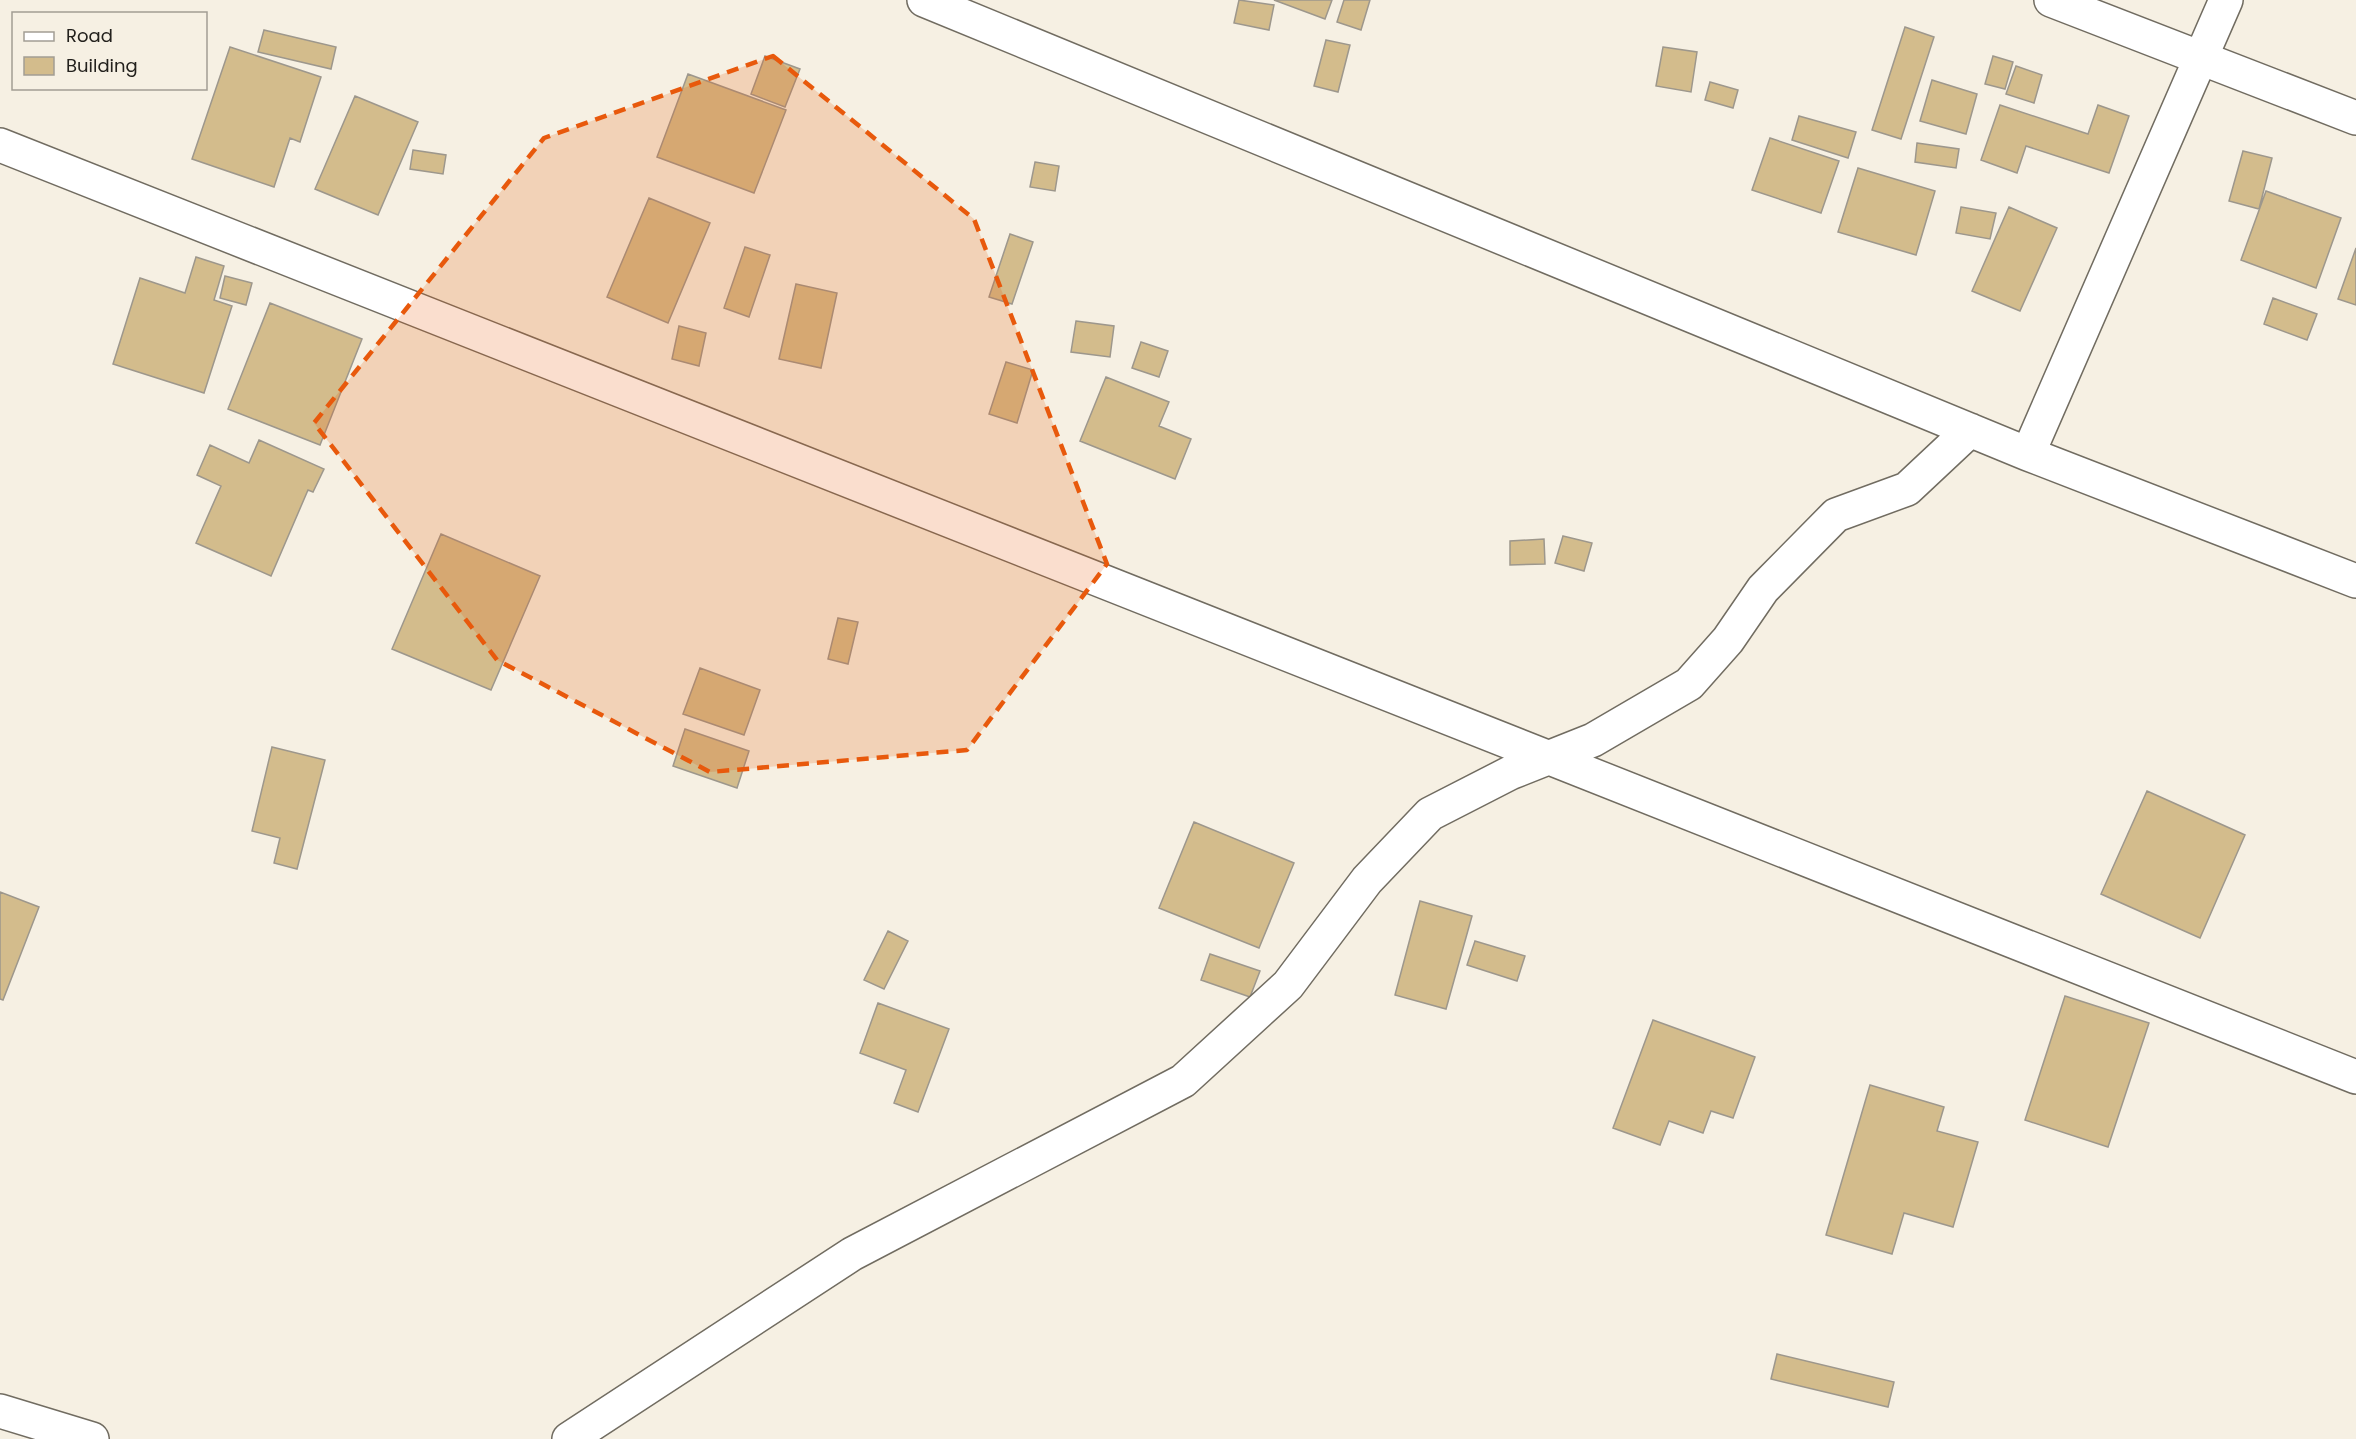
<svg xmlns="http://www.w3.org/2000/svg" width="2356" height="1439" font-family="Poppins,sans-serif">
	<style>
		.building { fill: #d3bc8c; stroke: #9d978c; stroke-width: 1.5 }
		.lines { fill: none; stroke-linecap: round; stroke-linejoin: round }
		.minor-casing { stroke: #716c61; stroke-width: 36 }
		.minor { stroke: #fff; stroke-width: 33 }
		.marked { fill: #e8590c; fill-opacity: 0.2; stroke: #e8590c; stroke-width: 4.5; stroke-dasharray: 12 8; stroke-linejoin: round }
	</style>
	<rect width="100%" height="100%" fill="#f6f0e3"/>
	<path class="building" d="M1239,0L1274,5L1269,30L1234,23Z
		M1274,0H1332L1325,19Z
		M1344,0H1370L1361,30L1337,22Z
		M1905,27L1934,37L1901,139L1872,130Z
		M264,30L336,47L331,69L258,52Z
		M1326,40L1350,45L1338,92L1314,86Z
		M230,47L321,77L300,142L290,138L274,187L192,159Z
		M1663,47L1697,52L1691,92L1656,86Z
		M765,56L800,69L785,107L751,94Z
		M1993,56L2013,62L2005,89L1985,84Z
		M2016,66L2042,75L2034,103L2006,94Z
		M688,74L786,110L754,193L657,157Z
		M1932,80L1977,94L1966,134L1920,121Z
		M1710,82L1738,90L1733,108L1705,100Z
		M355,96L418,122L378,215L315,189Z
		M2000,105L2088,134L2098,105L2129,116L2109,173L2026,146L2017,173L1981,160Z
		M1799,116L1856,132L1848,158L1792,140Z
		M1770,138L1839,161L1821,213L1752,190Z
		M1917,143L1959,149L1956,168L1915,162Z
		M413,150L446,155L443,174L410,169Z
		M2243,151L2272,158L2259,209L2229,201Z
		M1035,162L1059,166L1055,191L1030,187Z
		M1858,168L1935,191L1916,255L1838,232Z
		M2266,191L2341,218L2316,288L2241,260Z
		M649,198L710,223L668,323L607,297Z
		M1961,207L1996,213L1990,239L1956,233Z
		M2009,207L2057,228L2020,311L1972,291Z
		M1010,234L1033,242L1012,304L989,297Z
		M745,247L770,255L749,317L724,308Z
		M2356,248V305L2338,299Z
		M196,257L224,266L214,300L232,306L204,393L113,364L140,278L185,293Z
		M225,276L252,283L246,305L220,298Z
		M796,284L837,293L821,368L779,359Z
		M2273,298L2317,314L2307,340L2264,324Z
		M270,303L362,339L320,445L228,409Z
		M1076,321L1114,326L1110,357L1071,352Z
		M679,326L706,333L699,366L672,359Z
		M1141,342L1168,351L1159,377L1132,368Z
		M1006,362L1033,370L1017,423L989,414Z
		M1106,377L1169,402L1159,426L1191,439L1175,479L1080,441Z
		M259,440L324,469L313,492L308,490L271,576L196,543L221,486L197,475L210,445L249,463Z
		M441,534L540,576L491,690L392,649Z
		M1563,536L1592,543L1584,571L1555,563Z
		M1544,539L1545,564L1510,565V541Z
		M838,618L858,622L848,664L828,659Z
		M700,668L760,690L744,735L683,714Z
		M685,729L749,751L737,788L673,766Z
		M272,747L325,760L297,869L274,863L280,838L252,831Z
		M2147,791L2245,835L2200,938L2101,894Z
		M1194,822L1294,863L1259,948L1159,908Z
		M0,892L39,907L3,1000L0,999Z
		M1420,901L1472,916L1446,1009L1395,995Z
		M888,931L908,941L884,989L864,980Z
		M1475,941L1525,956L1517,981L1467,965Z
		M1210,954L1260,971L1250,997L1201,980Z
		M2065,996L2149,1023L2108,1147L2025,1120Z
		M878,1003L949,1029L918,1112L894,1103L906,1070L860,1053Z
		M1653,1020L1755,1057L1733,1118L1711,1111L1703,1133L1669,1121L1660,1145L1613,1128Z
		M1870,1085L1944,1107L1937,1131L1978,1142L1953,1227L1904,1213L1892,1254L1826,1235Z
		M1777,1354L1894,1382L1888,1407L1771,1379Z"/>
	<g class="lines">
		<defs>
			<path id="minor" d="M924,0L2028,454L2356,581
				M2051,0L2356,118
				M0,145L2356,1077
				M2028,454L2226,0
				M0,1411L92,1439
				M569,1439L852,1254L1183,1081L1288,985L1367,880L1430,814L1510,773L1593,740L1689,684L1728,640L1763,589L1836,515L1907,489L1970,430"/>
		</defs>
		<use href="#minor" class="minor-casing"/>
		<use href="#minor" class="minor"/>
	</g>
	<path class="marked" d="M773,56L974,219L1107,564L967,750L710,772L497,660L314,423L544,138Z"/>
	<rect x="12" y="12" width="195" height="78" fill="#f6f0e3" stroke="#a29d94" stroke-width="1.5"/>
	<rect x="24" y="32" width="30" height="9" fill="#ffffff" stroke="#a29d94" stroke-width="1.5"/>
	<text x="66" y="42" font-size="18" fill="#23211d">Road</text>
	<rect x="24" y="57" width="30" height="18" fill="#d3bc8c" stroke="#a29d94" stroke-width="1.5"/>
	<text x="66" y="72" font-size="18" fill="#23211d">Building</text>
</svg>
